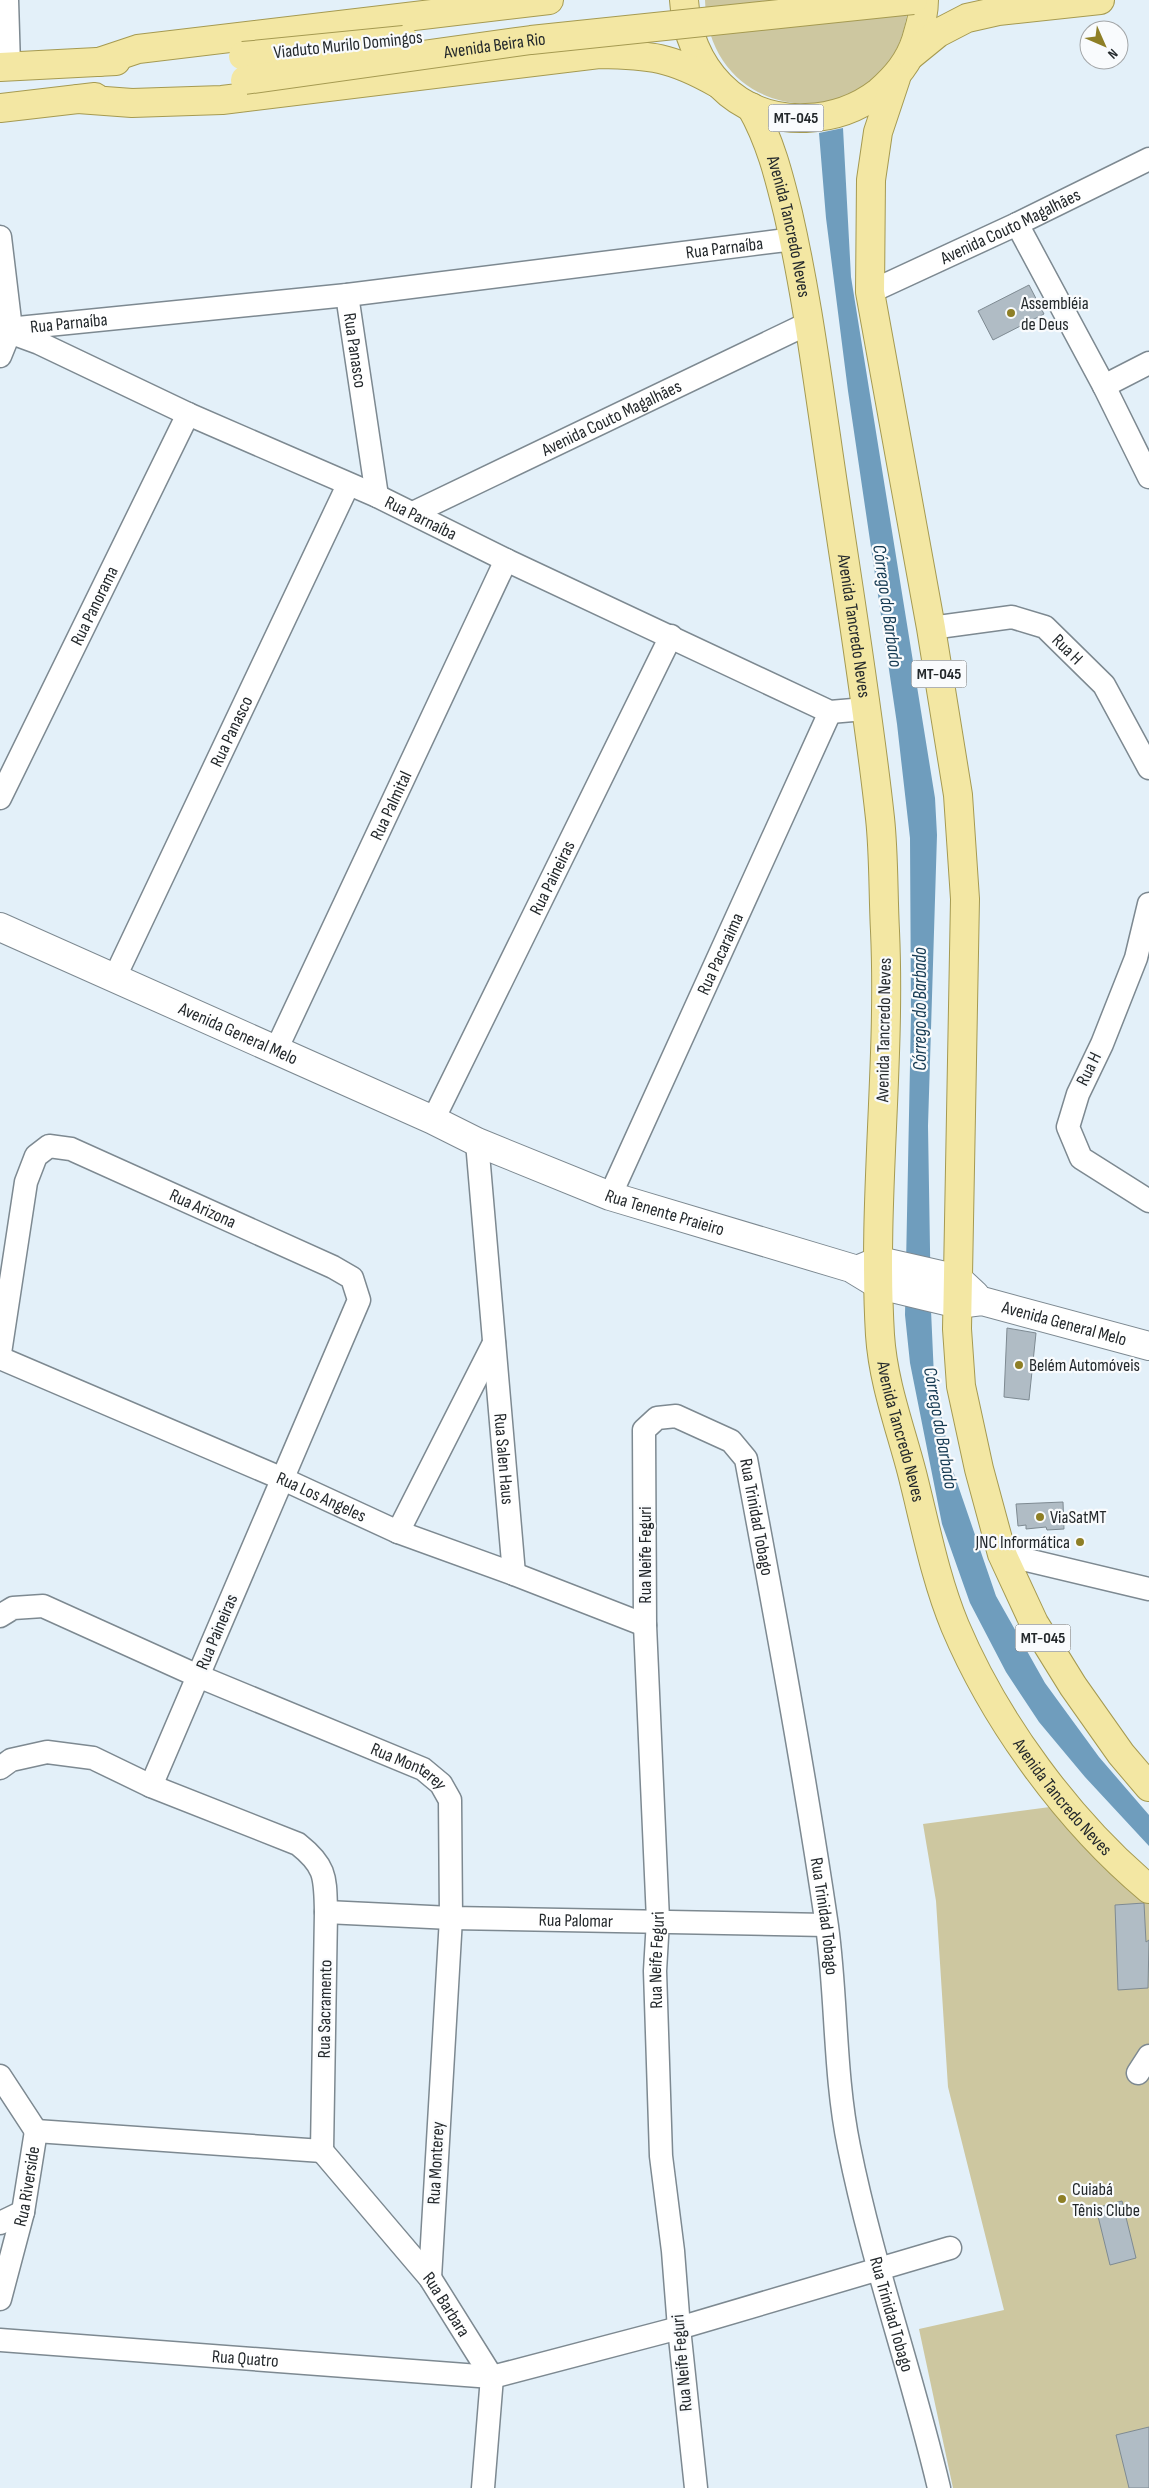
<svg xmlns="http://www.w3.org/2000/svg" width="1149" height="2488" font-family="'Sofia Sans Condensed',sans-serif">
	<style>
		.green { fill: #cdc7a0 }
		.water { fill: #6f9dbd }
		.building { fill: #b0bcc5; stroke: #7e8a92 }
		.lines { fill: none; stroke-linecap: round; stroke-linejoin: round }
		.minor-casing { stroke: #7d8991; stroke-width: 25 }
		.secondary-casing { stroke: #7d8991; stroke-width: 30 }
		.primary-casing { stroke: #a59a51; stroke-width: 30 }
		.minor { stroke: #fff; stroke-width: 22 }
		.secondary { stroke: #fff; stroke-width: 28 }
		.primary { stroke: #f3e7a3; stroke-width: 28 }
		.primary-bridge-casing { stroke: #a59a51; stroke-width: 30; stroke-linecap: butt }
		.primary-bridge { stroke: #f3e7a3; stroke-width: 28 }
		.poi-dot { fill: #8e7f26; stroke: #f9fbfd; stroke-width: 2 }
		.labels { text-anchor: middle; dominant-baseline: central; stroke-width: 4.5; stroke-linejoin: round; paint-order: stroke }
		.shield { fill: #f9fbfd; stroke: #64686b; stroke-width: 1 }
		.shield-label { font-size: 16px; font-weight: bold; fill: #24292c }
		.street-label { font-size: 18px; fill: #24292c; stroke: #f9fbfd }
		.poi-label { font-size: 18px; fill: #24292c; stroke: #f9fbfd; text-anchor: start }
		.water-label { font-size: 19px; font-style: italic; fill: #153a52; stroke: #f9fbfd }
	</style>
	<rect width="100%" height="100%" fill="#e3f0f9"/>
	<path class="green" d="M705,0H908C904,137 709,139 705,0Z
		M1050,1807L1149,1900V2488H953L919,2329L1004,2310L948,2087L936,1901L923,1824Z"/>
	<path class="water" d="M843,128L851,277L935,798L937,835L928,1126L931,1310L934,1377L951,1465L996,1596L1045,1683L1099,1757L1149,1815V1846L1085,1777L1039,1722L1006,1672L970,1603L942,1524L910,1363L905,1315L911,1015L910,838L897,724L848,391L826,218L819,133Z"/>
	<path class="building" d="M1029,285L1044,314L993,340L978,311Z
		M1007,1328L1036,1333L1029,1400L1004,1397Z
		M1063,1502L1064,1529L1047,1530L1046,1527L1026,1529V1525L1018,1526L1016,1504Z
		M1144,1903L1146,1942L1149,1940L1148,1988L1118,1990L1115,1905Z
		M1122,2201L1136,2258L1110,2265L1096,2208Z
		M1149,2427V2488H1129L1116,2435Z"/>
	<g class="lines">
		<defs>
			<g id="minor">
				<path d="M7,0L9,66"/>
				<path d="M1017,224L1104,386L1149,477"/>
				<path d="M0,237L11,329L0,356"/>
				<path id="s1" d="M870,292L1017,224L1149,159"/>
				<path id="s2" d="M347,295L377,496"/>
				<path id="s3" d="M8,329L347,295L794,239"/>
				<path id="s4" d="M9,332L39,343L188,414L377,496L506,560L830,712L865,709"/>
				<path d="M1104,386L1149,363"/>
				<path id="s5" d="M413,513L809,323"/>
				<path id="s6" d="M931,628L1012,617L1045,627L1104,685L1149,768"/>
				<path id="s7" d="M0,798L188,414"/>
				<path d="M1149,904L1136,958L1102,1044L1078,1094L1068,1127L1081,1158L1149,1201"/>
				<path id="s8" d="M114,979L348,485"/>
				<path id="s9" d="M276,1050L506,560"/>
				<path id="s10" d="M433,1120L671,636"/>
				<path id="s11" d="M477,1142L514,1574"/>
				<path id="s12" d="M610,1196L830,712"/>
				<path id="s13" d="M0,1353L26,1182L36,1156L49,1146L71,1149L333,1267L352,1278L359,1300L151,1786"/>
				<path id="s14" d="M0,1358L283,1479L398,1532L514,1574L645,1625"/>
				<path d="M398,1532L494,1343"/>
				<path d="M1002,1554L1149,1589"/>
				<path id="s15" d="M0,1616L13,1608L43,1606L198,1676L423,1769L441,1784L450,1800L451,1918L430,2278"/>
				<path d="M0,1768L11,1760L47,1752L93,1758L151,1786L298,1844C327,1867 325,1878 326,1912L322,2151L36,2131"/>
				<path id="s16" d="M326,1912L451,1918L826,1925"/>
				<path d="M1138,2073L1149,2056"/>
				<path d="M0,2076L36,2131"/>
				<path id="s17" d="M322,2151L430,2278L492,2377L483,2488"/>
				<path d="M0,2223L23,2212"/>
				<path id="s18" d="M0,2299L23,2212L36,2131"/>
				<path id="s19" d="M0,2340L492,2377L679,2328L950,2248"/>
				<path id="s20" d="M696,2488L679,2328L673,2251L661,2156L655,1971L658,1920L645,1625L644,1430L657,1418L676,1416L731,1441L746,1459C775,1614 804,1770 827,1926C837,1999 834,2074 849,2147C872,2262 912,2373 939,2488"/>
			</g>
			<g id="secondary">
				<path id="s21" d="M0,927L433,1120L477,1142L610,1196L851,1268L879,1285L958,1304L982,1301L1149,1346"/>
				<path d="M857,1270L879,1261L958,1279L975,1295"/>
			</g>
			<g id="primary">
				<path d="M684,0C688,67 736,121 806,118C833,117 857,109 879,92C896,77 909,62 916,40C920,26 924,15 924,0"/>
				<path d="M911,55L938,33L967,18L998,11L1100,0"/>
				<path d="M99,62L138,49L549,0"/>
				<path d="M0,67L116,61"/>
				<path d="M896,78L878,132L871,180L870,292L931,628L958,795L965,899L957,1329L961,1386L979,1469L1002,1554L1034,1623L1073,1686L1121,1754L1149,1787"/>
				<path d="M78,99L132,103L222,100L599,54C651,55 671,57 717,83"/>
				<path id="s22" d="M751,107C770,140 779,176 788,213C805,287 815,361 826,436C844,563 866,690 880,818C884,855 883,893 885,931C891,1065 872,1201 880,1335C883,1382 900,1427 912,1473C925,1524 935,1578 955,1626C996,1723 1069,1822 1149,1889"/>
				<path d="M0,108L95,97"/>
			</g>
		</defs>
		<use href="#minor" class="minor-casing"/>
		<use href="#secondary" class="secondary-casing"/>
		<use href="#primary" class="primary-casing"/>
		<use href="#minor" class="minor"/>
		<use href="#secondary" class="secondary"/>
		<use href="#primary" class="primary"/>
		<defs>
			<g id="primary-bridge">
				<path d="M243,56L404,40"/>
				<path id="s23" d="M245,80L531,40L913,0"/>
			</g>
		</defs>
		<use href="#primary-bridge" class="primary-bridge-casing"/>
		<use href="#primary-bridge" class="primary-bridge"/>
	</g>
	<g class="poi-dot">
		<circle cx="1011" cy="313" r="5"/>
		<circle cx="1019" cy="1365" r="5"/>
		<circle cx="1040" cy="1517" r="5"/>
		<circle cx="1080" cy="1542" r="5"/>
		<circle cx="1062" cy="2199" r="5"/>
	</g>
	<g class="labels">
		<g class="shield">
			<rect x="768.5" y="104.5" width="55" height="27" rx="4"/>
			<rect x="911.5" y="660.5" width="55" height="27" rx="4"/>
			<rect x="1015.5" y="1624.5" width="55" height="27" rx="4"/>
		</g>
		<g class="shield-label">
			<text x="796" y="118">MT-045</text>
			<text x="939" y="674">MT-045</text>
			<text x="1043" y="1638">MT-045</text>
		</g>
		<g class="street-label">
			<text transform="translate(348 45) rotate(-6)">Viaduto Murilo Domingos</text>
			<text stroke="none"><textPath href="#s23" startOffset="252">Avenida Beira Rio</textPath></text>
			<text stroke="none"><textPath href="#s1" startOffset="155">Avenida Couto Magalhães</textPath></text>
			<text stroke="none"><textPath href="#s22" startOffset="126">Avenida Tancredo Neves</textPath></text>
			<text stroke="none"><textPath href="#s3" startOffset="721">Rua Parnaíba</textPath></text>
			<text stroke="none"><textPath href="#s3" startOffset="61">Rua Parnaíba</textPath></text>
			<text stroke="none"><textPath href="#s2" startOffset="56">Rua Panasco</textPath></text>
			<text stroke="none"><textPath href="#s5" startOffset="220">Avenida Couto Magalhães</textPath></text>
			<text stroke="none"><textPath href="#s4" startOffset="452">Rua Parnaíba</textPath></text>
			<text stroke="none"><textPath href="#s7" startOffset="214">Rua Panorama</textPath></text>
			<text stroke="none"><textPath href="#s22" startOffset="531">Avenida Tancredo Neves</textPath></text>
			<text stroke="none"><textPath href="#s6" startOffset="148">Rua H</textPath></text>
			<text stroke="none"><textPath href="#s8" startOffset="274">Rua Panasco</textPath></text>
			<text stroke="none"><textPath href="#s9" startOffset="270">Rua Palmital</textPath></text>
			<text stroke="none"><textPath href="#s10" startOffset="270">Rua Paineiras</textPath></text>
			<text stroke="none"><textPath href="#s12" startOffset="266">Rua Pacaraima</textPath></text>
			<text transform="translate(884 1030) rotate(-89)">Avenida Tancredo Neves</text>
			<text stroke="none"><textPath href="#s21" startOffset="261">Avenida General Melo</textPath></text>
			<text transform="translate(1089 1069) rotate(-64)">Rua H</text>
			<text stroke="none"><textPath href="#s13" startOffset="384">Rua Arizona</textPath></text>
			<text stroke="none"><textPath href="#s21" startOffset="724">Rua Tenente Praieiro</textPath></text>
			<text stroke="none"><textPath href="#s21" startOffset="1142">Avenida General Melo</textPath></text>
			<text stroke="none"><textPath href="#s22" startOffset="1341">Avenida Tancredo Neves</textPath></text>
			<text stroke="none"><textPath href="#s11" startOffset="318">Rua Salen Haus</textPath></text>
			<text stroke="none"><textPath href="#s14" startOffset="350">Rua Los Angeles</textPath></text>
			<text stroke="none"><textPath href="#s20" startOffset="1240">Rua Trinidad Tobago</textPath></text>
			<text transform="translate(645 1555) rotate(-90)">Rua Neife Feguri</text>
			<text transform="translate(217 1632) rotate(-67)">Rua Paineiras</text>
			<text stroke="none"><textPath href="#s15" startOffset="445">Rua Monterey</textPath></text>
			<text stroke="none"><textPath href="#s22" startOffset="1746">Avenida Tancredo Neves</textPath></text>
			<text stroke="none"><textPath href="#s20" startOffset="1645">Rua Trinidad Tobago</textPath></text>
			<text stroke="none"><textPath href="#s16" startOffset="250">Rua Palomar</textPath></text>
			<text stroke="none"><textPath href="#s20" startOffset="530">Rua Neife Feguri</textPath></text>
			<text transform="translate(325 2009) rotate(-89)">Rua Sacramento</text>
			<text transform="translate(436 2163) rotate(-87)">Rua Monterey</text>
			<text stroke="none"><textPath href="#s18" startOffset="116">Rua Riverside</textPath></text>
			<text stroke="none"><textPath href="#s17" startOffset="198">Rua Barbara</textPath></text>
			<text stroke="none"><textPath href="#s20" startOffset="2050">Rua Trinidad Tobago</textPath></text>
			<text stroke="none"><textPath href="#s19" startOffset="246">Rua Quatro</textPath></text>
			<text transform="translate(682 2363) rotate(-95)">Rua Neife Feguri</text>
		</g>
		<g class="poi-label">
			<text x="1021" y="303">Assembléia<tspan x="1021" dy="21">de Deus</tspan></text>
			<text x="1029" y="1365">Belém Automóveis</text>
			<text x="1050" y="1517">ViaSatMT</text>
			<text x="1070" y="1542" text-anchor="end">JNC Informática</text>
			<text x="1072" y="2189">Cuiabá<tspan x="1072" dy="21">Tênis Clube</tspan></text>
		</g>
		<g class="water-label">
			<text transform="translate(887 606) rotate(82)">Córrego do Barbado</text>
			<text transform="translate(920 1009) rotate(-90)">Córrego do Barbado</text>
			<text transform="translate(940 1428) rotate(80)">Córrego do Barbado</text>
		</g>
	</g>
	<g transform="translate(1104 45) rotate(135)"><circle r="24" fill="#f9fbfd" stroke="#a4a7a9"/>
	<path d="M0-4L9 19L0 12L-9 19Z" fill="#8e7f26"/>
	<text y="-8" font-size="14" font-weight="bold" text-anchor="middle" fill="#24292c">N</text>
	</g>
</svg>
